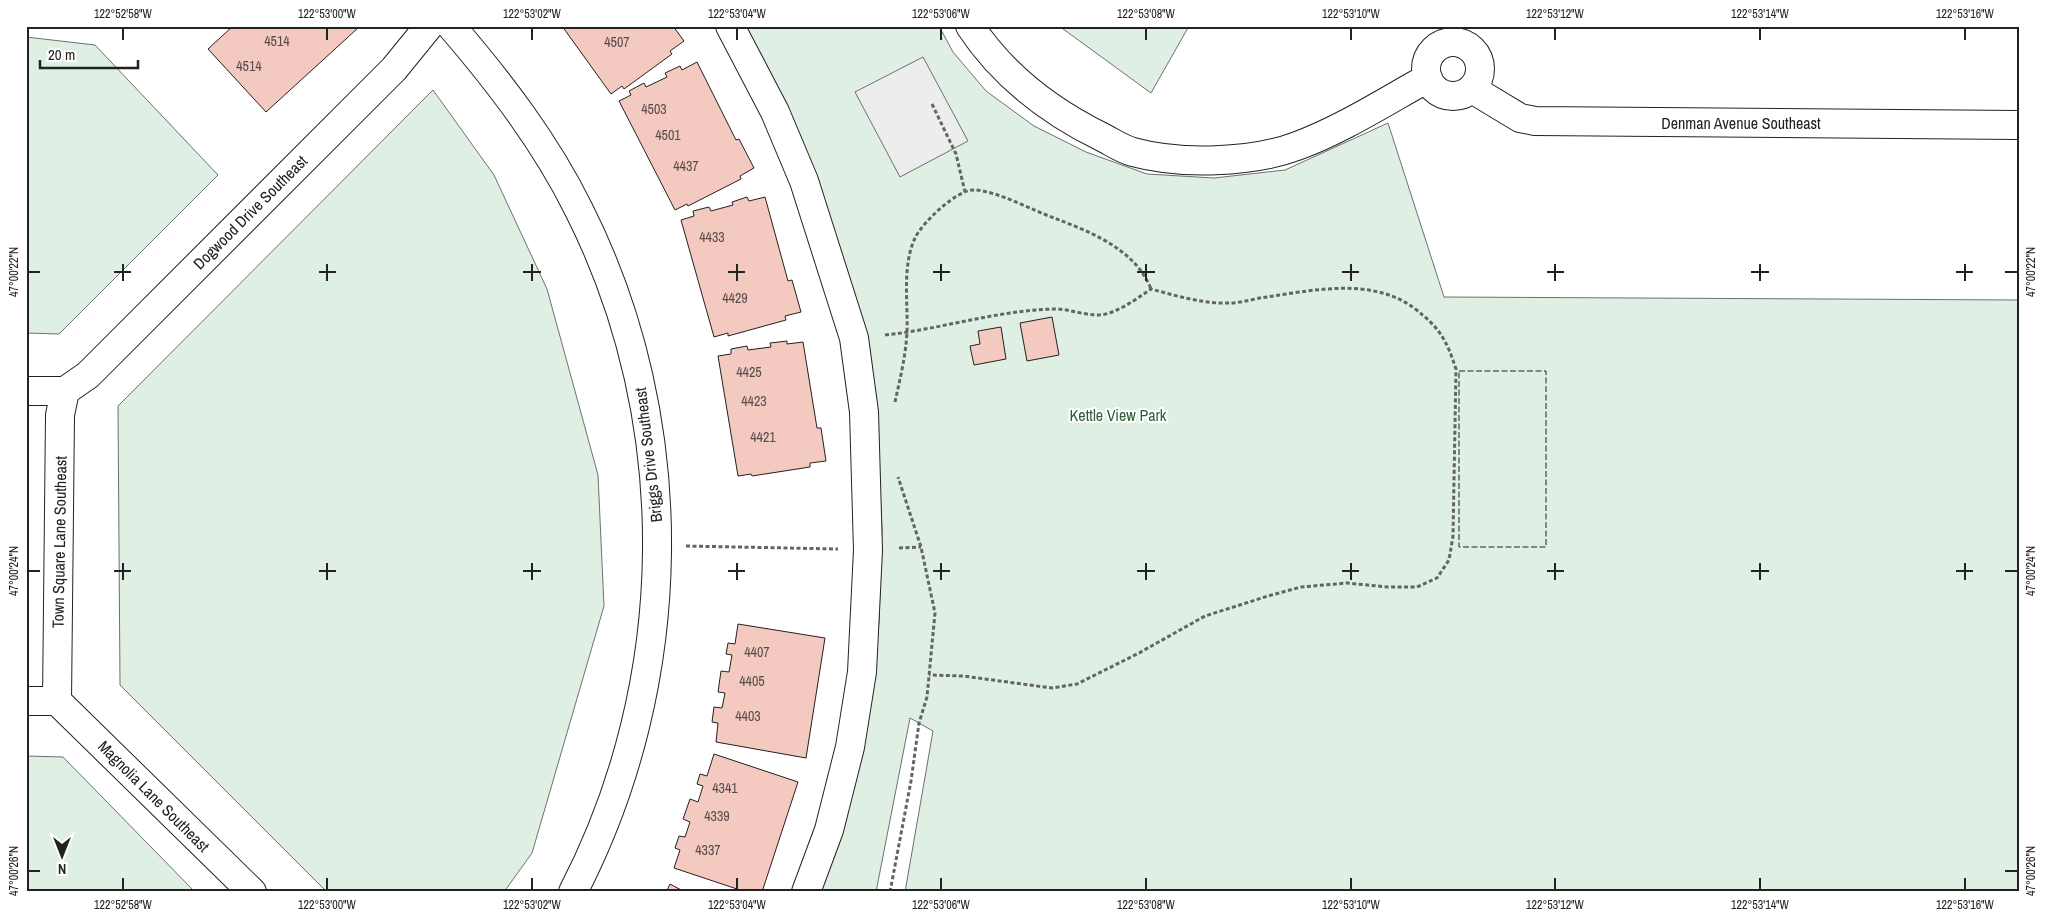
<svg xmlns="http://www.w3.org/2000/svg" width="2045" height="918" font-family="'Archivo Narrow',sans-serif">
	<style>
		.green { fill: #e0efe3; stroke: #6f6f6f }
		.parking { fill: #ededed; stroke: #6f6f6f }
		.building { fill: #f3c9c0; stroke: #222 }
		.lines { fill: none; stroke-linecap: round; stroke-linejoin: round }
		.minor-casing { stroke: #222; stroke-width: 30 }
		.path { stroke: #646464; stroke-width: 3; stroke-dasharray: 4 2.5; stroke-linecap: butt }
		.minor { stroke: #fff; stroke-width: 28 }
		.fence { stroke: #222; stroke-width: 1; stroke-dasharray: 6 2.5; stroke-linecap: butt }
		.ticks { fill: none; stroke: #222; stroke-width: 2 }
		.labels { text-anchor: middle; dominant-baseline: central; stroke-width: 4; stroke-linejoin: round; paint-order: stroke }
		.number-label { font-size: 14px; fill: #564c4a }
		.street-label { font-size: 16px; fill: #222; stroke: #fff }
		.park-label { font-size: 16px; fill: #2f5e38; stroke: #fff }
		.neatline { fill: none; stroke: #222; stroke-width: 2 }
		.ticks-label { font-size: 12px; text-anchor: middle; fill: #222 }
	</style>
	<rect width="100%" height="100%" fill="#fff"/>
	<path class="green" d="M744,26H923L924,28L939,26L953,52L986,91L1034,126L1086,152L1147,174L1214,178L1285,170L1388,123L1444,297L2019,300V892H905L933,731L910,718L876,892H819L869,697L879,623L882,529L879,468L872,408Z
		M1059,26H1189L1151,93Z
		M26,37L95,45L218,175L59,334L26,333Z
		M433,90L494,175L547,289L598,475L604,606L532,853L504,892H327L120,685L118,406Z
		M26,756L63,757L195,892H26Z"/>
	<path class="parking" d="M923,57L968,141L900,177L855,92Z"/>
	<path class="building" d="M233,26H356L358,28L266,112L208,49Z
		M562,26H673L684,41L670,51L672,54L624,89L622,86L611,94Z
		M697,62L736,140L739,139L754,168L740,176L741,179L688,206L687,204L675,210L619,101L631,95L629,91L644,83L646,87L667,77L665,73L680,66L682,70Z
		M747,197L749,201L765,197L788,281L792,280L801,312L785,316L786,320L728,336V333L714,337L681,220L694,216L693,211L709,207L711,211L733,205L732,202Z
		M1052,317L1059,355L1027,361L1020,323Z
		M1001,327L1006,359L974,365L970,346L980,344L978,331Z
		M787,341V344L803,342L817,428H821L826,461L810,463V467L752,476L751,474L738,476L718,356L731,354V349L747,346L748,350L771,347L770,343Z
		M738,624L825,638L806,758L716,742L718,723L712,722L714,707L722,708L725,693L718,692L721,671L729,672L732,655L726,654L728,643L735,644Z
		M714,754L798,782L762,892H746L674,868L680,850L675,848L679,836L685,837L690,822L683,819L690,799L698,802L703,786L697,784L700,774L707,776Z
		M670,884L685,892H666Z"/>
	<g class="lines">
		<defs>
			<path id="minor" d="M451,26C500,83 546,143 579,210C686,422 682,682 573,892
				M730,26L775,112L804,181L854,338L864,412L868,550L862,672L850,747L829,830L806,892
				M970,26C1003,76 1049,111 1102,137C1112,142 1122,149 1133,152C1180,165 1252,163 1297,146C1343,129 1386,101 1428,78
				M1426 69a27 27 0 1 1 54 0a27 27 0 1 1-54 0Z
				M1472,89L1520,118L1535,121L2019,125
				M26,391H65
				M65,391L88,375L394,69L429,26
				M26,701H57
				M57,701L60,415L65,391
				M57,701L252,892"/>
		</defs>
		<use href="#minor" class="minor-casing"/>
		<path class="path" d="M932,104L956,154L965,192
			M885,335C942,329 998,310 1055,309C1074,309 1093,320 1112,312C1126,307 1139,297 1151,289C1177,296 1203,304 1230,303C1239,303 1250,300 1260,298C1310,291 1370,276 1414,308C1440,328 1446,339 1456,369L1453,536L1449,560L1437,578L1417,587H1388L1347,583L1301,587L1268,596L1205,616L1139,653L1077,684L1052,688L963,676L929,675
			M895,402C900,379 906,355 907,331C908,301 902,266 915,238C922,223 958,188 975,190C997,191 1032,210 1054,218C1091,232 1135,249 1151,289
			M686,546L838,549
			M899,548L921,547
			M890,892L911,781L919,723L927,697L935,613L921,547L898,477"/>
		<use href="#minor" class="minor"/>
		<path class="fence" d="M1459,371H1546V547H1459Z"/>
	</g>
	<path class="ticks" d="M123,28V40M327,28V40M532,28V40M737,28V40M941,28V40M1146,28V40M1351,28V40M1555,28V40M1760,28V40M1965,28V40M123,264V281M327,264V281M532,264V281M737,264V281M941,264V281M1146,264V281M1351,264V281M1555,264V281M1760,264V281M1965,264V281M28,272H40M114,272H131M319,272H336M523,272H541M728,272H745M933,272H950M1137,272H1155M1342,272H1359M1547,272H1564M1751,272H1769M1956,272H1973M2005,272H2018M123,563V580M327,563V580M532,563V580M737,563V580M941,563V580M1146,563V580M1351,563V580M1555,563V580M1760,563V580M1965,563V580M28,571H40M114,571H131M319,571H336M523,571H541M728,571H745M933,571H950M1137,571H1155M1342,571H1359M1547,571H1564M1751,571H1769M1956,571H1973M2005,571H2018M28,871H40M2005,871H2018M123,878V890M327,878V890M532,878V890M737,878V890M941,878V890M1146,878V890M1351,878V890M1555,878V890M1760,878V890M1965,878V890"/>
	<g class="labels">
		<g class="number-label">
			<text x="277" y="41">4514</text>
			<text x="617" y="42">4507</text>
			<text x="249" y="66">4514</text>
			<text x="654" y="109">4503</text>
			<text x="668" y="135">4501</text>
			<text x="686" y="166">4437</text>
			<text x="712" y="237">4433</text>
			<text x="735" y="298">4429</text>
			<text x="749" y="372">4425</text>
			<text x="754" y="401">4423</text>
			<text x="763" y="437">4421</text>
			<text x="757" y="652">4407</text>
			<text x="752" y="681">4405</text>
			<text x="748" y="716">4403</text>
			<text x="725" y="788">4341</text>
			<text x="717" y="816">4339</text>
			<text x="708" y="850">4337</text>
		</g>
		<g class="street-label">
			<text x="1741" y="123">Denman Avenue Southeast</text>
			<text transform="translate(250 212) rotate(-45)">Dogwood Drive Southeast</text>
			<text transform="translate(648 455) rotate(-97)">Briggs Drive Southeast</text>
			<text transform="translate(59 542) rotate(-89)">Town Square Lane Southeast</text>
			<text transform="translate(154 796) rotate(45)">Magnolia Lane Southeast</text>
		</g>
		<g class="park-label">
			<text x="1118" y="415">Kettle View Park</text>
		</g>
	</g>
	<rect width="2045" height="918" fill="none" stroke="#ffffff" stroke-width="55"/>
	<g transform="translate(62 856) rotate(180)" stroke="#ffffff" stroke-width="4" paint-order="stroke">
	<path d="M0-4L9 19L0 12L-9 19Z" fill="#222222"/>
	<text y="-8" font-size="14" font-weight="bold" text-anchor="middle" fill="#222222">N</text>
	</g>
	<path d="M40 60v8h98v-8" fill="none" stroke="#222222" stroke-width="2.5"/>
	<text x="48" y="60" font-size="15" fill="#222222" stroke="#ffffff" stroke-width="4" paint-order="stroke">20 m</text>
	<rect x="28" y="28" width="1990" height="862" class="neatline"/>
	<g class="ticks-label">
		<text x="123" y="18">122°52'58"W</text>
		<text x="327" y="18">122°53'00"W</text>
		<text x="532" y="18">122°53'02"W</text>
		<text x="737" y="18">122°53'04"W</text>
		<text x="941" y="18">122°53'06"W</text>
		<text x="1146" y="18">122°53'08"W</text>
		<text x="1351" y="18">122°53'10"W</text>
		<text x="1555" y="18">122°53'12"W</text>
		<text x="1760" y="18">122°53'14"W</text>
		<text x="1965" y="18">122°53'16"W</text>
		<text transform="translate(2031 272) rotate(-90)" y="4">47°00'22"N</text>
		<text transform="translate(14 272) rotate(-90)" y="4">47°00'22"N</text>
		<text transform="translate(2031 571) rotate(-90)" y="4">47°00'24"N</text>
		<text transform="translate(14 571) rotate(-90)" y="4">47°00'24"N</text>
		<text transform="translate(2031 871) rotate(-90)" y="4">47°00'26"N</text>
		<text transform="translate(14 871) rotate(-90)" y="4">47°00'26"N</text>
		<text x="123" y="909">122°52'58"W</text>
		<text x="327" y="909">122°53'00"W</text>
		<text x="532" y="909">122°53'02"W</text>
		<text x="737" y="909">122°53'04"W</text>
		<text x="941" y="909">122°53'06"W</text>
		<text x="1146" y="909">122°53'08"W</text>
		<text x="1351" y="909">122°53'10"W</text>
		<text x="1555" y="909">122°53'12"W</text>
		<text x="1760" y="909">122°53'14"W</text>
		<text x="1965" y="909">122°53'16"W</text>
	</g>
</svg>
